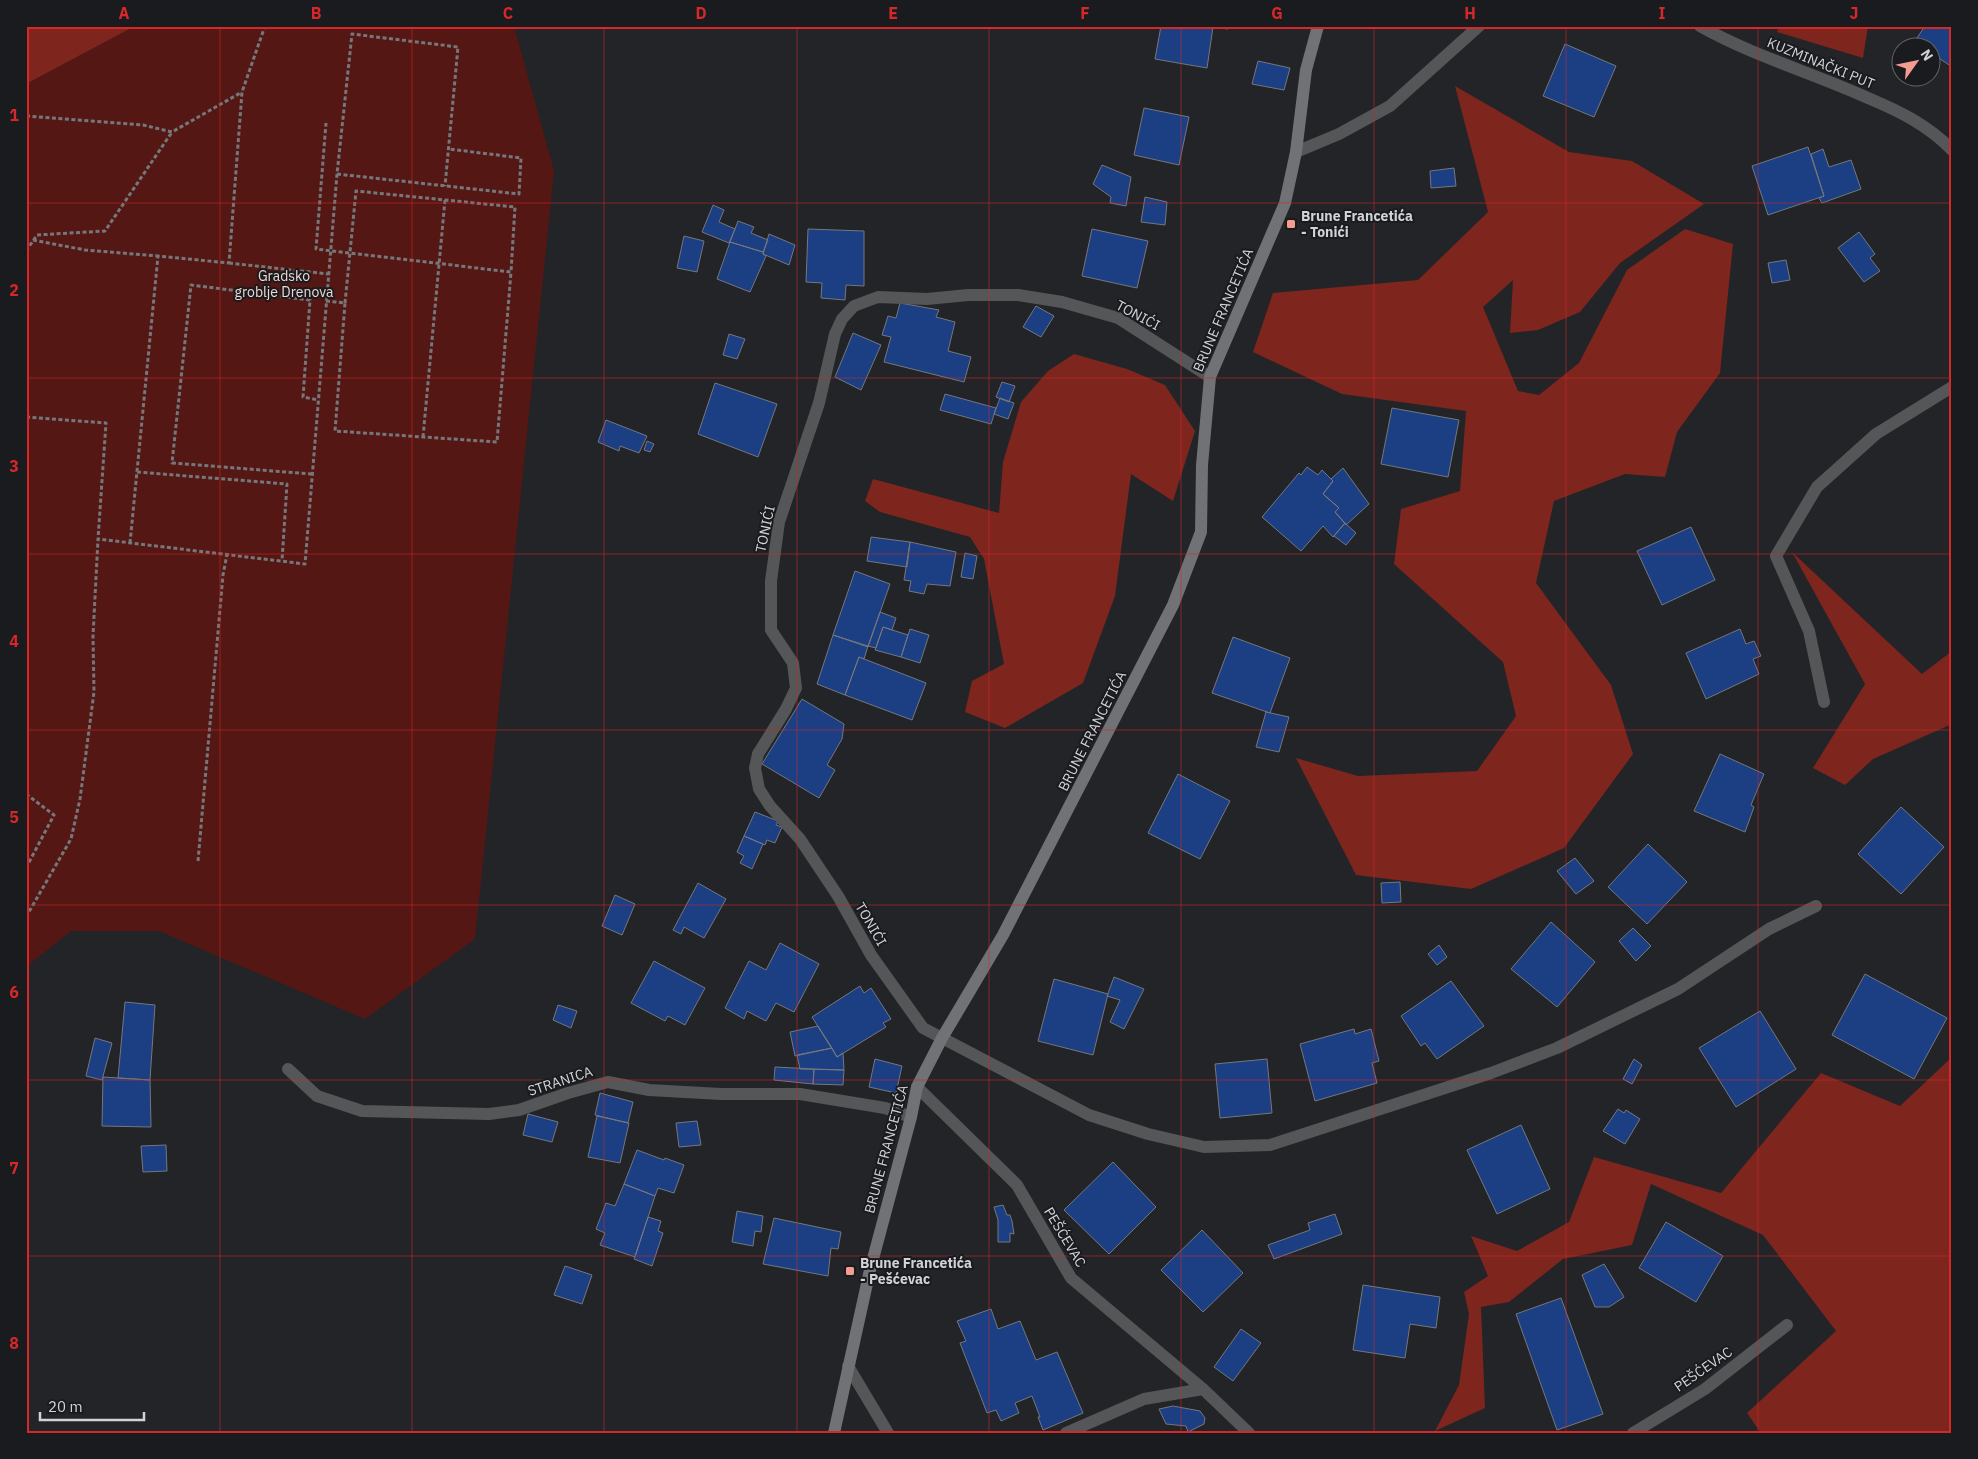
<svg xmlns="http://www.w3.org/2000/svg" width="1978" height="1459" font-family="'IBM Plex Sans',sans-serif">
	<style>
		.green { fill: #551713 }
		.forest { fill: #7e251e }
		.building { fill: #1c3e83; stroke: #75777c }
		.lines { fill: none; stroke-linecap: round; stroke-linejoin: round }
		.path { stroke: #76777b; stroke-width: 3; stroke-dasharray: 4 2.5; stroke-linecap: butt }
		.lane { stroke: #555658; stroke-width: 12 }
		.street { stroke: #555658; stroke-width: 12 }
		.secondary { stroke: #707275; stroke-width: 12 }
		.grid { fill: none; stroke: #d62828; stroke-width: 1; stroke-opacity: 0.55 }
		.poi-dot { fill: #f59c91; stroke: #191b1f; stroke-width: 2 }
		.labels { text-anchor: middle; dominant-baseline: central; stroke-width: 4; stroke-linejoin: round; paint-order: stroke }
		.street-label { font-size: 14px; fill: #d2d3d6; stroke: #191b1f }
		.poi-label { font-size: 14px; font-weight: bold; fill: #d2d3d6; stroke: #191b1f; text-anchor: start }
		.park-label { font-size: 14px; fill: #f1d6d2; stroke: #191b1f }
		.neatline { fill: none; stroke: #d62828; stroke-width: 2 }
		.grid-label { font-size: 16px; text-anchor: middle; font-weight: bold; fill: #d62828 }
	</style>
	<rect width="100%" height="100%" fill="#222428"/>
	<path class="green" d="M135,26H514L554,171L475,939L365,1019L159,931H71L26,967V84Z"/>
	<path class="forest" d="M26,26H135L26,84Z
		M1779,26H1868L1863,58L1777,32Z
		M1455,86L1569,152L1632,161L1704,204L1620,263L1580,312L1538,330L1510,333L1513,280L1483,307L1518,391L1539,395L1579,363L1627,270L1685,229L1733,244L1720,373L1677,432L1665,477L1625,474L1554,501L1536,583L1611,685L1633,754L1564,848L1471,889L1356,875L1296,758L1358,776L1477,771L1516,716L1503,662L1394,564L1401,509L1460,491L1466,411L1342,394L1253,352L1273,293L1418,280L1488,212Z
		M1074,354L1127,369L1165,385L1195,431L1173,501L1131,474L1115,596L1083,683L1005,728L965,712L972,681L1004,664L984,559L970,537L880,512L865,501L873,479L999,513L1003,462L1021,402L1048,371Z
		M1792,552L1922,674L1952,651V724L1873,759L1845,785L1813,768L1865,684Z
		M1952,1057V1433H1761L1747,1413L1836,1331L1763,1235L1651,1184L1632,1245L1563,1259L1509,1302L1481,1307L1485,1408L1435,1431L1459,1385L1469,1314L1464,1292L1488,1276L1471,1236L1517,1251L1569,1222L1594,1157L1721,1193L1821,1073L1900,1106Z"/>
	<path class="building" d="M1161,26H1228V29L1213,27L1207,68L1155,59Z
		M1925,26H1952V67L1930,52V48H1924L1915,41Z
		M1565,44L1616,66L1594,117L1543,96Z
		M1258,61L1290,68L1284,90L1252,84Z
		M1144,108L1189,117L1179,165L1134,155Z
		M1808,147L1824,196L1768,215L1752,166Z
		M1823,149L1829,167L1851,160L1861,189L1822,203L1819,198L1824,196L1811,154Z
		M1102,165L1131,177L1126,206L1110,203L1111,197L1093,184Z
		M1454,168L1456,186L1431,188L1430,171Z
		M1145,197L1167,202L1165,225L1141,222Z
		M713,205L724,210L719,222L735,229L729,243L702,232Z
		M738,221L754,227L751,233L768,240L763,252L730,242Z
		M808,229L864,231V286L846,285L845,300L821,298L822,283L806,282Z
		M1092,229L1148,241L1137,288L1082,276Z
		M1859,232L1875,254L1870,258L1880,271L1864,282L1838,248Z
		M769,234L795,245L789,265L763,254Z
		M684,236L704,241L697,272L677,268Z
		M730,242L763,252V254L766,256L750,292L717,279Z
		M1786,260L1790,280L1772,283L1768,263Z
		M900,303L939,310L936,317L955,322L948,351L971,357L964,382L884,362L891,337L882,335L888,316L896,318Z
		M1036,306L1054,316L1041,337L1023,327Z
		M853,333L881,345L861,390L835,377Z
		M729,334L745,339L737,359L723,355Z
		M1002,382L1015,386L1009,402L996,397Z
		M715,383L777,404L758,457L698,434Z
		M945,394L996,408L991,424L940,410Z
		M1000,398L1014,403L1008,419L994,414Z
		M1392,408L1459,420L1448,477L1381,464Z
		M606,420L647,436L639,453L620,446L619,451L598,442Z
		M647,441L654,444L650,452L644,450Z
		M1307,467L1318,475L1322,470L1333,481L1323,494L1339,508L1335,512L1345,523L1333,537L1323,526L1301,551L1262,517L1299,473L1301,475Z
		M1343,468L1369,504L1346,525L1335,512L1339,508L1323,494L1333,481L1331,479Z
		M1345,523L1356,533L1346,545L1334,536Z
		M1691,527L1715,580L1662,605L1637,551Z
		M871,537L910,542L907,567L867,561Z
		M910,542L956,552L950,586L927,584L924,594L909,591L911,581L904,580Z
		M965,553L977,556L973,579L961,577Z
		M855,571L890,584L868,647L833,635Z
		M880,612L896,618L892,630L883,627L876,648L868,646Z
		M883,627L908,635L901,657L875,650Z
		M910,629L929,635L920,663L901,657Z
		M1740,629L1746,644L1754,641L1761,656L1753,659L1759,674L1706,699L1686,653Z
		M833,635L868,646L864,659L859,657L845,695L817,684Z
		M1233,637L1290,658L1270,713L1212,693Z
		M859,657L926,683L912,720L845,695Z
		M802,699L844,724L842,739L827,765L835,770L819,798L762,764Z
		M1266,712L1289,717L1279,752L1256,747Z
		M1720,754L1764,774L1751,805L1754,807L1745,832L1694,811Z
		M1178,774L1230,801L1200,859L1148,833Z
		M1901,807L1944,847L1901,894L1858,854Z
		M755,812L778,821L776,825L782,827L775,843L767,840L765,845L744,836Z
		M744,836L763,844L752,869L740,863L744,856L737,852Z
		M1648,844L1687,882L1647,924L1608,887Z
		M1575,858L1594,881L1576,894L1557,871Z
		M1400,882L1401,902L1382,903L1381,883Z
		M698,883L726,899L704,938L684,927L681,934L673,930Z
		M615,895L635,904L622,935L602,926Z
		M1551,922L1595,962L1557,1007L1511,969Z
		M1633,928L1651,946L1636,961L1619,941Z
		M780,943L819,964L794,1012L776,1003L766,1021L747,1011L744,1019L725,1008L749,961L766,970Z
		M1439,945L1447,957L1437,965L1428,954Z
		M654,961L705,988L685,1025L668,1016L665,1021L631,1003Z
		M1865,974L1947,1018L1914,1079L1832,1035Z
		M1114,977L1144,989L1124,1029L1110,1022L1120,1000L1107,996Z
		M1054,979L1108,994L1093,1055L1038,1041Z
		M1451,981L1484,1026L1437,1059L1425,1043L1421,1046L1401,1016Z
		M860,986L864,993L871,988L891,1019L883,1023L886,1027L837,1057L812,1017Z
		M125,1002L155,1005L150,1080L118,1078Z
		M558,1005L577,1011L571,1028L553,1020Z
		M1760,1011L1796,1069L1736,1107L1699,1048Z
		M818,1026L832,1048L795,1056L790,1032Z
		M1354,1029L1355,1034L1371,1029L1379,1061L1372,1063L1377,1083L1315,1101L1300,1044Z
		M95,1038L112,1043L102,1080L86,1076Z
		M832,1048L837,1057L843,1053L844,1070L800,1069L797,1055Z
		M875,1059L902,1066L896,1093L869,1087Z
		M1267,1059L1272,1113L1220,1118L1215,1064Z
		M1634,1059L1642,1065L1632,1084L1623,1079Z
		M775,1067L814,1069L813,1084L774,1080Z
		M814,1069L844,1070L843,1085L813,1084Z
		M103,1077L150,1080L151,1127L102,1126Z
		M600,1093L633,1102L628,1123L595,1115Z
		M1618,1109L1624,1113L1626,1110L1640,1119L1625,1144L1603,1131Z
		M528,1114L558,1122L552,1142L523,1135Z
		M597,1116L629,1123L620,1163L588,1157Z
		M697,1121L701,1145L679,1147L676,1123Z
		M1521,1125L1550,1189L1497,1214L1467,1150Z
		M166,1145L167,1171L143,1172L141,1146Z
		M637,1150L664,1160L665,1158L684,1165L674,1193L658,1188L655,1196L624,1184Z
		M1113,1162L1156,1207L1109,1254L1064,1210Z
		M624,1184L655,1196L635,1257L600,1245L605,1233L596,1229L606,1203L615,1206Z
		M1003,1205L1007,1215H1010L1012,1221L1014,1234L1010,1233V1242H998V1220L994,1207Z
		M737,1211L763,1216L761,1232L755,1231L753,1246L732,1242Z
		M1335,1214L1342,1234L1274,1259L1268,1245L1310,1230L1308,1223Z
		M648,1217L661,1221L658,1231L663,1233L652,1266L634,1259Z
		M774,1218L841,1232L838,1249L831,1248L828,1276L763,1264Z
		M1666,1222L1723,1256L1696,1302L1639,1268Z
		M1202,1230L1243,1273L1203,1312L1161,1270Z
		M1604,1264L1624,1297L1609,1307H1595L1582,1275Z
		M565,1266L592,1275L582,1304L554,1295Z
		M1363,1285L1440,1297L1436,1328L1410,1324L1405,1358L1353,1350Z
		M1561,1298L1603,1414L1557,1430L1516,1314Z
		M991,1309L998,1329L1020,1321L1036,1360L1057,1352L1083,1413L1043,1430L1038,1417H1040L1032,1396L1015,1403L1019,1413L1001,1421L996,1410L987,1413L960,1343L966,1341L957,1321Z
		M1241,1329L1261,1343L1233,1381L1214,1367Z
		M1173,1406L1200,1411L1205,1418L1204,1424L1188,1432L1186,1426L1166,1424L1159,1409Z"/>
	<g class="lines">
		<path class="path" d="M26,116L143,125L172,132L242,92
			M337,174L519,194L521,158L449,149
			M33,240L85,250L158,256
			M26,251L37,235L105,231L172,132
			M229,263L328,274
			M326,301L345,303L335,431L497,442L511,272L316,249L326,123
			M345,303L356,191L515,207L511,272
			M26,417L106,423L98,539
			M423,437L445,200
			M137,472L287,484L282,561
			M312,474L172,463L191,285L310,300L303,397L318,400
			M130,543L158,256L229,263L242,92L265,26
			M26,794L54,815L26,868
			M198,861L223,575L227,554
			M26,917L71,839L80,799L94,692L93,636L98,539L305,564L337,174L352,34L458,47L445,186"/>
		<path class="lane" d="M848,1366L888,1433"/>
		<path class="street" d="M1700,26C1753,56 1813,73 1868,98C1899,111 1928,125 1952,150
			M1296,152L1339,134L1390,106L1479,26
			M1210,377L1118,318L1062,302L1018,295H968L927,299L878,297L854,306L842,319L835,334L819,403L779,522L771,581V630L793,663L796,688L786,709L758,754L755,768L759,789L770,806L800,839L838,896L871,955L923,1028L1089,1115L1148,1134L1204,1147L1270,1145L1491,1073L1557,1048L1678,989L1769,929L1816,906
			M1824,702L1809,631L1776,556L1817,487L1876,434L1952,387
			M288,1069L317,1096L362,1111L489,1114L519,1110L568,1093L608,1082L649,1090L721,1094H800L885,1108L911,1117
			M917,1087L1017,1185L1071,1278L1203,1389L1249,1433
			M1066,1433L1144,1399L1203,1389
			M1633,1433L1705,1389L1787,1325"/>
		<path class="secondary" d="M834,1433L870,1270L911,1117L917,1087L942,1038L1003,935L1173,605L1201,532L1202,465L1210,377L1285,203L1296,152L1306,70L1318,26"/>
	</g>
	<path class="grid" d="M220,26V1433M412,26V1433M604,26V1433M797,26V1433M989,26V1433M1181,26V1433M1374,26V1433M1566,26V1433M1758,26V1433M26,203H1952M26,378H1952M26,554H1952M26,730H1952M26,905H1952M26,1080H1952M26,1256H1952"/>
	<g class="poi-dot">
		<rect x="1286" y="219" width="10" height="10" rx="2.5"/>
		<rect x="845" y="1266" width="10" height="10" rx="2.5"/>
	</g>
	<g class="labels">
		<g class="street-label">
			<text transform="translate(1821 63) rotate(22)">KUZMINAČKI PUT</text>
			<text transform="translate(1223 310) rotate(-67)">BRUNE FRANCETIĆA</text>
			<text transform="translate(1138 315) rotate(28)">TONIĆI</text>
			<text transform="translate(765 529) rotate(-78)">TONIĆI</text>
			<text transform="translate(1092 731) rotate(-63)">BRUNE FRANCETIĆA</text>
			<text transform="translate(871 924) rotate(60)">TONIĆI</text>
			<text transform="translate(560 1081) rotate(-18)">STRANICA</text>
			<text transform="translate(886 1149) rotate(-75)">BRUNE FRANCETIĆA</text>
			<text transform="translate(1065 1237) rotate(59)">PEŠĆEVAC</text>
			<text transform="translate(1703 1369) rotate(-35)">PEŠĆEVAC</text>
		</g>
		<g class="poi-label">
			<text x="1301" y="216">Brune Francetića<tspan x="1301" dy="16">- Tonići</tspan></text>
			<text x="860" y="1263">Brune Francetića<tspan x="860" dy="16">- Pešćevac</tspan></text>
		</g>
		<g class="park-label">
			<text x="284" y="276">Gradsko<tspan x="284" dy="16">groblje Drenova</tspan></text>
		</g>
	</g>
	<rect width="1978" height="1459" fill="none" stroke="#191b1f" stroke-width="55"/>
	<g transform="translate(1916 62) rotate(57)"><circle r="24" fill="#191b1f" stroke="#636568"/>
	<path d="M0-4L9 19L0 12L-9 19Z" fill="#f59c91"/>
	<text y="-8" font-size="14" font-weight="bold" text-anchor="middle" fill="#d2d3d6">N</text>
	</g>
	<path d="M40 1412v8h104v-8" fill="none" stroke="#d2d3d6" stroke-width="2.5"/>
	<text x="48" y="1412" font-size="15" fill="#d2d3d6" stroke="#191b1f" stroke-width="4" paint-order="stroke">20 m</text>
	<rect x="28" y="28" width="1922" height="1404" class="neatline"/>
	<g class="grid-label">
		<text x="124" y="19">A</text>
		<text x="316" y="19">B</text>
		<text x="508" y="19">C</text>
		<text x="701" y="19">D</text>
		<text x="893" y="19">E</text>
		<text x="1085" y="19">F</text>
		<text x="1277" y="19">G</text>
		<text x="1470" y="19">H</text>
		<text x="1662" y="19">I</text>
		<text x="1854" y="19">J</text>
		<text x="14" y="121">1</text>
		<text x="14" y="296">2</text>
		<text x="14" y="472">3</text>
		<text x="14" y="647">4</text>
		<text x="14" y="823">5</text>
		<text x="14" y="998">6</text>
		<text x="14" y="1174">7</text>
		<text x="14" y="1349">8</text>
	</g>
</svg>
